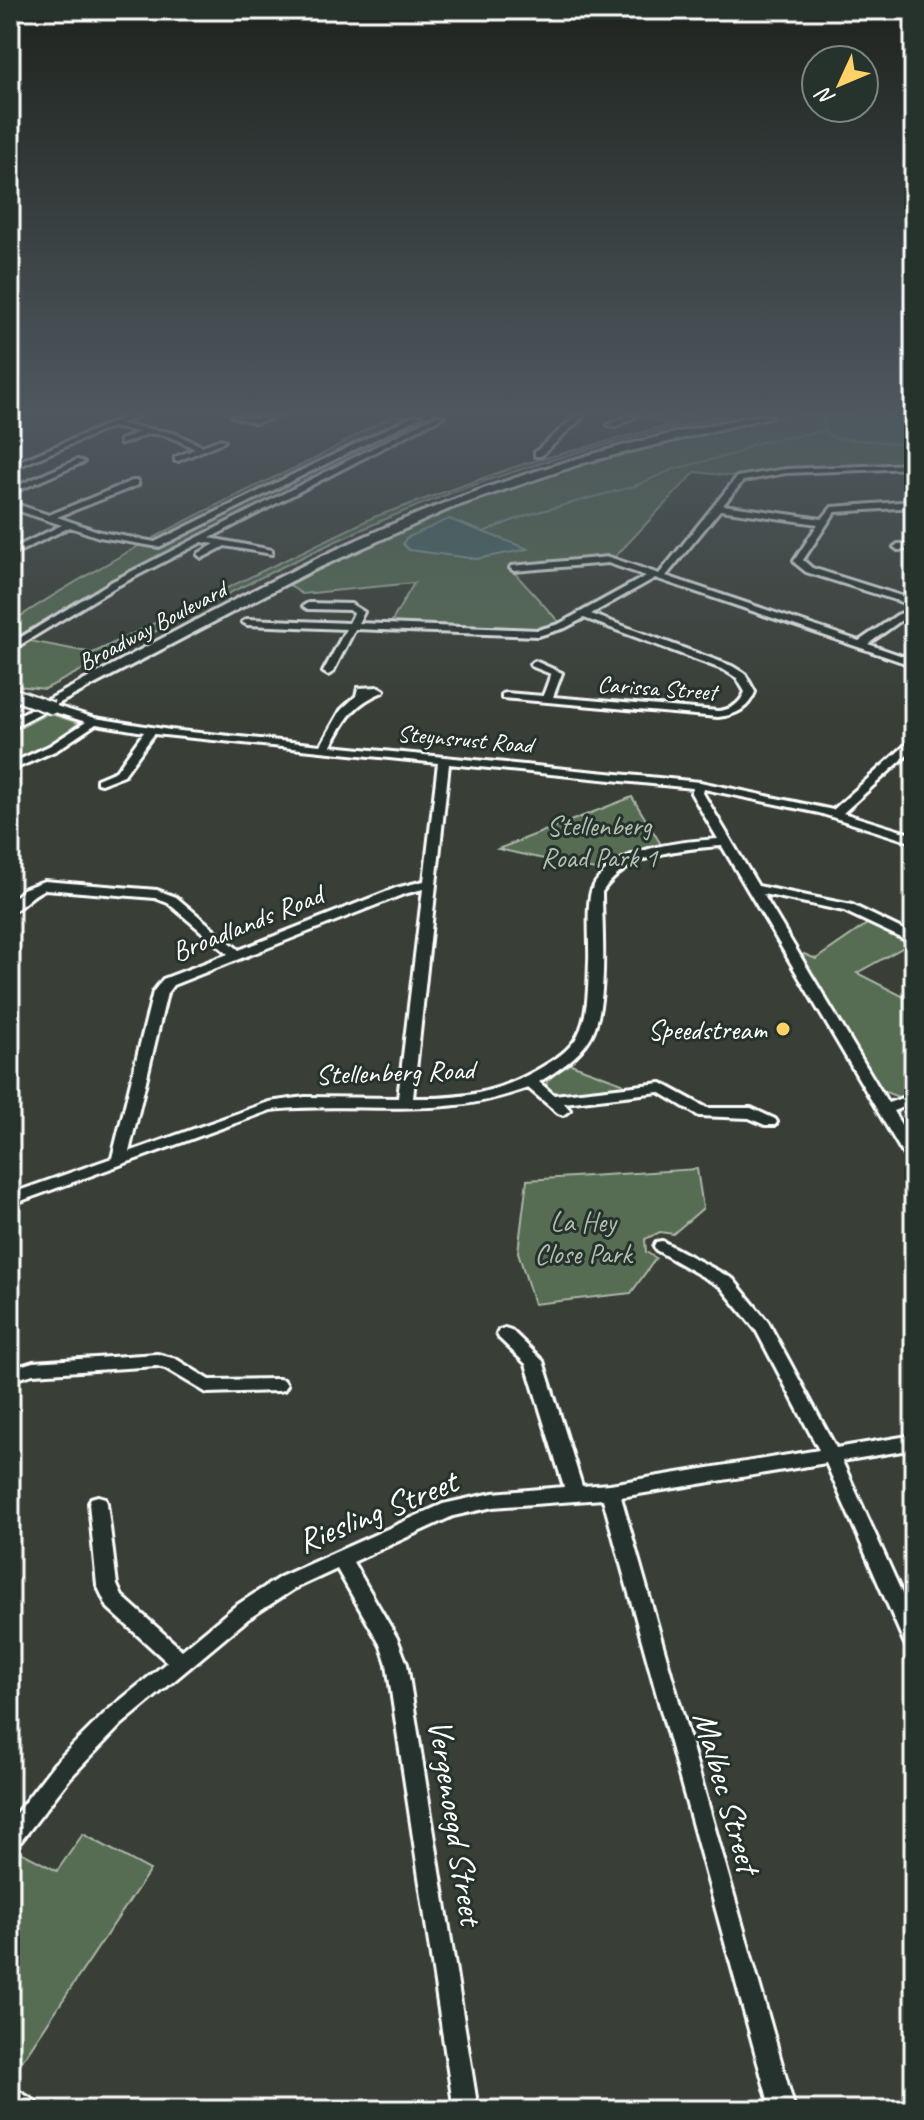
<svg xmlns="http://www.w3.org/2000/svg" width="924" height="2120" font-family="Caveat,sans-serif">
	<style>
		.green { fill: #576d52; stroke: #abb6a8; stroke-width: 2 }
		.water { fill: #466a6b; stroke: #90a6a6; stroke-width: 2 }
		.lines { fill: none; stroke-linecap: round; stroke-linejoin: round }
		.stream { stroke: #90a6a6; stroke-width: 2 }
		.minor-casing { stroke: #fff; stroke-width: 6 }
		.major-casing { stroke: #fff; stroke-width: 6 }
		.minor { fill: #26332d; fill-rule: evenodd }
		.major { fill: #26332d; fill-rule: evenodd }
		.minor-bridge-casing { stroke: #fff; stroke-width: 16; stroke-linecap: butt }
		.minor-bridge { stroke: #26332d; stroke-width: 11 }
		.poi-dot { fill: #ffd166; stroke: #26332d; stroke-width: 3 }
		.labels { text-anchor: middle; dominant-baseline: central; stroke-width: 6; stroke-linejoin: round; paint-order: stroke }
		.far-street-label { font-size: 24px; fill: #fff; stroke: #26332d }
		.park-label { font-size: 28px; fill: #b3bdb1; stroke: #26332d }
		.street-label { font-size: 28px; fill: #fff; stroke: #26332d }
		.poi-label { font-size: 28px; fill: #fff; stroke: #26332d; text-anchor: end }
		.near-street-label { font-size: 34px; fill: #fff; stroke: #26332d }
	</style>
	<rect width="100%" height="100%" fill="#393f37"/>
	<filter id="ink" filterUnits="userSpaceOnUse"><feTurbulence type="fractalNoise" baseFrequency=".0125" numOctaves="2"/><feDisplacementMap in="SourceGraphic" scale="16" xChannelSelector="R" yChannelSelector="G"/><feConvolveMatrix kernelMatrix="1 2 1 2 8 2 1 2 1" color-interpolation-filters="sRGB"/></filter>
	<g filter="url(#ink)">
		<path class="green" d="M392,416H435L78,600L10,641V623C103,562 200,511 301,465C332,451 361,431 392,416Z
			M635,416H728C609,441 492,473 381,521C266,571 156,632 45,689L10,685V654L30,641L93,653L374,517L523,464L672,424Z
			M783,416H914V465L775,470L740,477L695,472L615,557L510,568L560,623L536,631L389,626L414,583L302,594L289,585C445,503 610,447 783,416Z
			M48,713L79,723L36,753L10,765V733Z
			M632,797L662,846L604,872L498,849Z
			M870,922L911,943L857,973L914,1002V1091L898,1097L880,1090L801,957L804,954L816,959Z
			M568,1063L622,1083L628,1088L560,1096L546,1087L547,1081Z
			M697,1169L703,1208L673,1234L660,1232L645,1239L646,1252L656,1258L631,1293L534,1304L518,1252L527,1180Z
			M83,1834L150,1870L10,2079V1857L15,1849L57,1871Z"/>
		<path class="water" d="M829,416H914V445L834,438L824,431L826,423L819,418Z
			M449,519L528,549L477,559L409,550L403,544L406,538Z"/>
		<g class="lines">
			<path class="stream" d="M483,532L527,515L635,486L674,469L738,453L752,444L824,431"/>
			<defs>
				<path id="minor" d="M128,416H137L120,424L174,433L202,446L221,439L225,441L178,461H175V457L195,449C181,442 161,430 145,435C136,438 129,443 120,444V440L139,432L112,427L10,470V465Z
					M232,416L256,419L278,416L256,423Z
					M413,416H422L159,547L99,537L70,527L10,556V550L62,525L10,508V502L49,515L132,481H138V485L57,517L101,532L155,542Z
					M435,416H444L210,538L272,550V554L225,546L202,558L198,555L199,553L215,544L202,542L117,586L10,651V644L111,582Z
					M576,416H584L541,456H535V452Z
					M627,416H636L615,427L608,425Z
					M77,460L84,462L10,494V489Z
					M914,464V468L786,473L743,481L723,505L822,519L832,507L914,501V507L835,512L803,560L812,568L914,600V606L806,572L795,563L794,561L818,524L720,510L666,576L859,641L897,615L914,608V614L903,619L868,644L914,660V666L655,578L591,614L732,666L745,674L755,692C748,709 736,715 718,717L502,698V694L506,693L543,696L551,674L531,666L530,664L535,661L562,673L553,697L718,711C731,710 740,704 745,692L737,678L724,670L584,618L565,628L538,636L355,629L333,672L328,675L323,672L346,629L247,625L242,622L247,619L349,623L354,613L349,610L308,609L303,606L308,603L351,604L364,612L358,623L538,630L559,624L646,576L608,563L514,571L510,568L511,566L609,557L659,574L737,477L786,469Z
					M914,543V549L898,550L894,547L898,544Z
					M379,687L384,690L383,692C353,704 346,719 331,746L700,782L833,810L910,741L914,740V749L843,813L914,835V843L819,813L704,789L703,793L758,886L852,905L914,935V944L844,911L763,894L888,1103L914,1094V1103L893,1111L914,1146V1164L906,1159L722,846C679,849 628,853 602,892C602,930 609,1007 590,1038C578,1058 558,1070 539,1082L554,1095L661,1083L707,1108H751L775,1119L777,1122L775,1125H765L749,1118L699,1116L659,1092L564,1103L570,1110L563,1115L558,1113L528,1088C504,1096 481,1103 456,1105C395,1112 333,1103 271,1110L10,1205V1194L112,1158L153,992L163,979L228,954L168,903L155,898L45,889C29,896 23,907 10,913V902L23,889L44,881L157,890L176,897L239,950L396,888L424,881L438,763L154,734L124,775L101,784L97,783V779L116,771L144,732L96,724L57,750L10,771V764L49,746L86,722L48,710V706H56L95,718L170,730L321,745L341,710L356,696L358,688ZM449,764L693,788L691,793L718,839C677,842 613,847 592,889C586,901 590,946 589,962C588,985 589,1014 578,1035C572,1047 559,1057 547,1064C503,1092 465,1099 413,1098ZM423,889L398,1098L305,1097L269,1102L129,1152L167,993L173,985L404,894Z
					M662,1241L733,1279L768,1322L836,1448L914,1435V1449L842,1461L914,1620V1651L907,1648L904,1642L826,1463L621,1497L795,2110H771L603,1499L493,1507L453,1516L353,1562L397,1638L407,1664L478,2110H454L387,1664L381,1646L337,1569L294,1589L248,1619L121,1725L70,1778L18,1845L10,1848V1821L54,1764L107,1711L167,1662L108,1608L105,1602L97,1585L89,1503L91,1498L98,1496L105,1498L107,1503L117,1585L122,1596L182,1650L234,1607L280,1577L443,1504L493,1493L564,1487L526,1364L499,1338L497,1334L499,1330L505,1328L511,1330L543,1361L582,1486L610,1484L819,1450L756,1330L721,1287L656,1250L654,1246L656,1242Z
					M157,1354L176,1359L210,1380L278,1379L284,1380L287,1385L284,1390L278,1391L207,1393L165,1368L157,1366L33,1374L10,1381V1369L33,1362Z
					M10,2086L35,2101L38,2110H10Z"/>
				<path id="major" d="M755,416H773L586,462L451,508L307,573L10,729V720C139,652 266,578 400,521C515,473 634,439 755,416Z"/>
			</defs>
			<use href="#minor" class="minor-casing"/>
			<use href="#major" class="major-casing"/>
			<use href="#minor" class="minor"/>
			<use href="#major" class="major"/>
			<defs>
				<path id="minor-bridge" d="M10,693L52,708"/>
			</defs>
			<use href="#minor-bridge" class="minor-bridge-casing"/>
			<use href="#minor-bridge" class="minor-bridge"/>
		</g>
	</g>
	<linearGradient id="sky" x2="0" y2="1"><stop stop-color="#1f231e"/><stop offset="0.58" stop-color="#4e585e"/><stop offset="1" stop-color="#4e585e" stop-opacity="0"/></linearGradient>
	<rect width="924" height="712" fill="url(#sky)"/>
	<circle class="poi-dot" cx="783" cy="1029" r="8"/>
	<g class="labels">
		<g class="far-street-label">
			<text transform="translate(152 626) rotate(-28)">Broadway Boulevard</text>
			<text transform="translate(657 688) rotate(4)">Carissa Street</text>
			<text transform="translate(465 739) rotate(5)">Steynsrust Road</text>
		</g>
		<g class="park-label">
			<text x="599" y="825">Stellenberg<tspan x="599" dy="32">Road Park 1</tspan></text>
			<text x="583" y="1221">La Hey<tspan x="583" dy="32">Close Park</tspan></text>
		</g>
		<g class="street-label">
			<text transform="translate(247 923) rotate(-22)">Broadlands Road</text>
			<text transform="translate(395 1072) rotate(-2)">Stellenberg Road</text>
		</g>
		<g class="poi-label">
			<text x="767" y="1029">Speedstream</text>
		</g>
		<g class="near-street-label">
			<text transform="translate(377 1511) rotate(-22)">Riesling Street</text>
			<text transform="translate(727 1792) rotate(74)">Malbec Street</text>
			<text transform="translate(456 1822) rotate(81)">Vergenoegd Street</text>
		</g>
	</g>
	<rect width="924" height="2120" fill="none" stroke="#26332d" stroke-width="40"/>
	<rect x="20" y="20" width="884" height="2080" fill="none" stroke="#fff" stroke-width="3" filter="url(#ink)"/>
	<g transform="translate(840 84) rotate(226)"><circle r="38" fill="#26332d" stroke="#7d8581" stroke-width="2"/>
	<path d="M0-6L14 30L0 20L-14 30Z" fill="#ffd166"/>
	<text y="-12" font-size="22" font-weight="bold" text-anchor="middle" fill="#ffffff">N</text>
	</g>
</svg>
